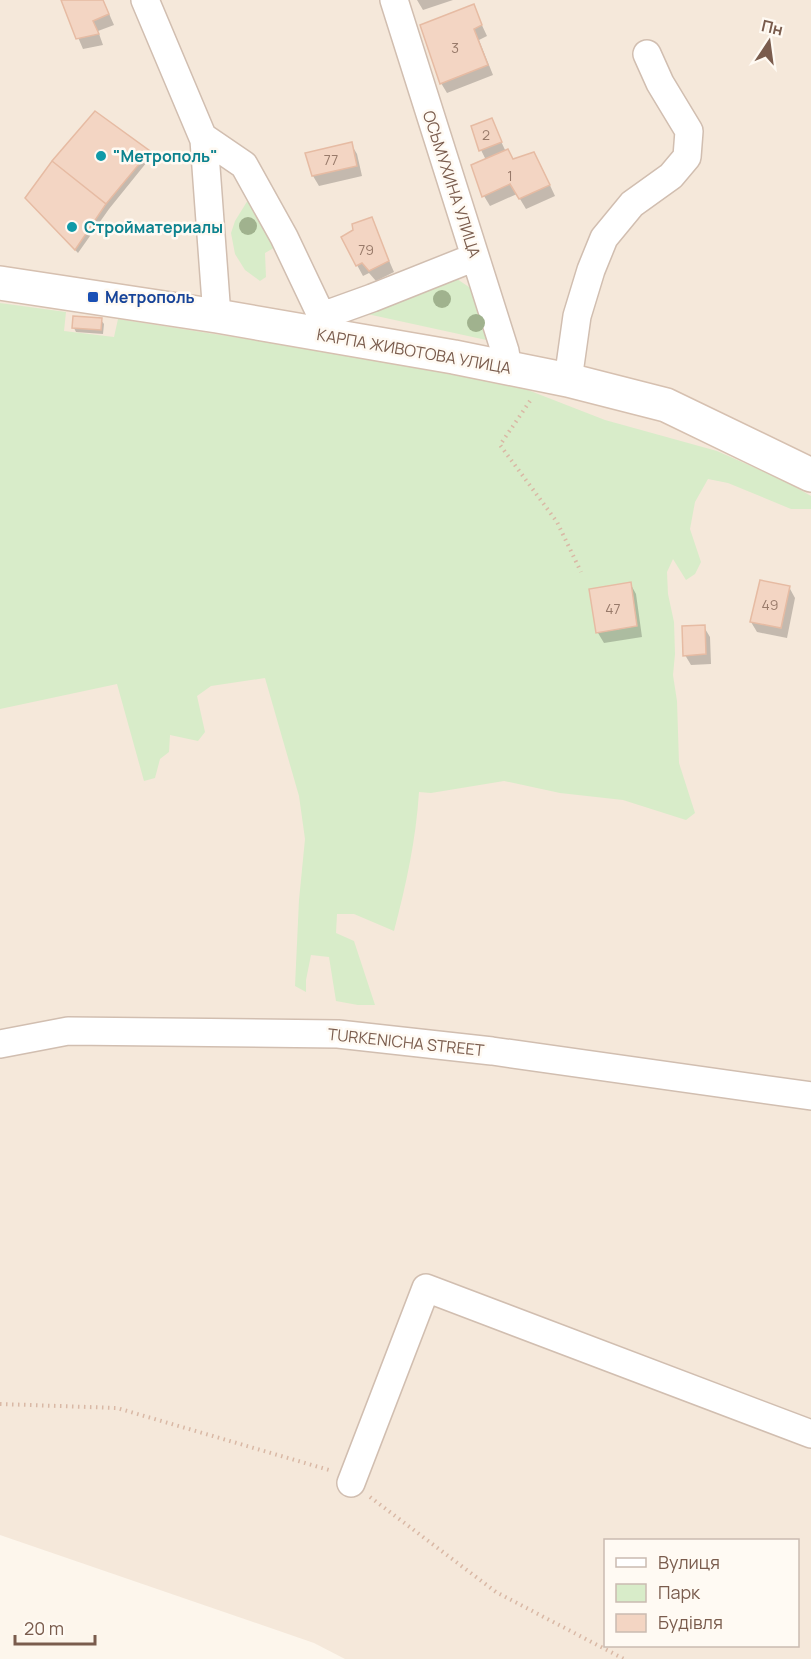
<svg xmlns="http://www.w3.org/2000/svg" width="811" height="1659" font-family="Manrope,sans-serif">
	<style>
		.residential { fill: #f5e8da; fill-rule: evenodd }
		.green { fill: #d8ecc9 }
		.shadow { fill: #0003 }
		.building { fill: #f3d5c3; stroke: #e6bba3; stroke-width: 1.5 }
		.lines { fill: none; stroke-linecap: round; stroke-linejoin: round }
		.minor-casing { stroke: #d1beb0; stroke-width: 30 }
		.secondary-casing { stroke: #d6c0b0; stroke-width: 36 }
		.path { stroke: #d9b8a5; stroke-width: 4; stroke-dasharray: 1.5 4.5; stroke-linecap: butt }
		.minor { stroke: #fff; stroke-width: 27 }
		.secondary { stroke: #fff; stroke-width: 33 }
		.tree { fill: #a0b28e }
		.culture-dot { fill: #0f9aa8; stroke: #fffaf3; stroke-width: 2 }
		.transit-dot { fill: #1a4fb4; stroke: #fffaf3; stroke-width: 2 }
		.labels { text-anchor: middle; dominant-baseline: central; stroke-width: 5; stroke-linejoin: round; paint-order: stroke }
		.number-label { font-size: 14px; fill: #987a6a }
		.culture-label { font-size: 16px; font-weight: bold; fill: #0d838f; stroke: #fffaf3; text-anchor: start }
		.street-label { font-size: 16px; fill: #7a5c4d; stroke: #fffaf3 }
		.transit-label { font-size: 16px; font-weight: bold; fill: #164399; stroke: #fffaf3; text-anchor: start }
	</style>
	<rect width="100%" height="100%" fill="#fdf6ec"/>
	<path class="residential" d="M0,0H811V1659H345L314,1643L0,1535ZM606,1540H798V1646H606Z"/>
	<path class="green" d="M248,200L256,204L277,246L265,253L266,277L260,281L245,270L235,254L231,233L235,221Z
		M454,277L475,291L491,341L358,312Z
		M0,303L66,312L64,331L114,337L118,319L497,378L605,420L717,451L785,481L811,496V509H791L728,483L708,479L695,502L690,529L701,562L695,574L686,580L673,559L667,572L668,594L674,622L675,654L673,675L677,701L679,763L695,813L686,820L623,800L560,793L504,781L431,793L419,792C416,840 406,885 394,931L354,914H337L336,933L354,941L375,1005H358L336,1001L329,957L311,955L306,980V992L295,986L299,900L305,839L299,796L265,678L211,686L197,696L205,732L198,741L170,735L169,752L160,759L155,778L144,781L117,684L0,709Z"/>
	<path class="shadow" d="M62,0H103L114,25L98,31L103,45L83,49Z
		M417,0H453L423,10Z
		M473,6L487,36L479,40L493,75L447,93L441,83Z
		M491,120L506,152L513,161L540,164L555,196L526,209L517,194L490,206L484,196L486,160L481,150Z
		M351,144L357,154L362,176L319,186L313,176Z
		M149,152L151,157L109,209L78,253L30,203Z
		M371,219L394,272L376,281L369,273L363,276L357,265Z
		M101,320L104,324L103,334L76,332L74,328Z
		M630,583L636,594L642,637L604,643L598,633L590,590Z
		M789,587L795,598L787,638L757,632L751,622Z
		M704,627L710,637L711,664L691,665L685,655Z"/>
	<path class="building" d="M61,0H103L109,14L93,21L99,34L76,39Z
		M474,4L482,25L474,29L488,65L440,84L420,25Z
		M95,111L150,151L106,204L52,161Z
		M492,118L502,142L479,151L471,126Z
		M352,142L357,166L312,176L305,153Z
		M508,149L513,159L534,152L550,185L519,199L510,184L482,197L471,165Z
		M52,161L106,204L75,250L25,198Z
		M372,217L389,261L369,271L362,263L356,266L341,237L353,230L352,224Z
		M73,316L102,318L101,330L72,328Z
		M760,580L790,586L781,628L750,622Z
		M631,582L637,626L596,633L589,589Z
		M705,625L706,654L683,656L682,626Z"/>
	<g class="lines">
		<defs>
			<path id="minor" d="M145,0L204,140L217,316
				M394,0L505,351L508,368
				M203,137L244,165L284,237L331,336
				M322,316L372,298L475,257
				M568,380L577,316L591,270L604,238L632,204L671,176L687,157L689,131L660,83L647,54
				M0,1044L68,1031L338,1034L492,1051L811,1096
				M351,1483L426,1288L811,1434"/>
			<path id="secondary" d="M0,283L217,316L454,357L568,380L666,405L811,475"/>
		</defs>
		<use href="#minor" class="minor-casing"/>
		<use href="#secondary" class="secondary-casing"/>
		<path class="path" d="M530,401L500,445L557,522L581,572
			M0,1404L117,1408L329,1470
			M370,1497L496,1592L624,1659"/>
		<use href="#minor" class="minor"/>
		<use href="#secondary" class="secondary"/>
	</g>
	<g class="tree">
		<circle cx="248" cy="226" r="9"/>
		<circle cx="442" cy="299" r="9"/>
		<circle cx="476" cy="323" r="9"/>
	</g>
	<g class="culture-dot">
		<circle cx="101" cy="156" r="6"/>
		<circle cx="72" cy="227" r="6"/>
	</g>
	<rect class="transit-dot" x="87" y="291" width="12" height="12" rx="3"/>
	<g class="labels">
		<g class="number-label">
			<text x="455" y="47">3</text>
			<text x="486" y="134">2</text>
			<text x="331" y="159">77</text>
			<text x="510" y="175">1</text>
			<text x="366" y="249">79</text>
			<text x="770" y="604">49</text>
			<text x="613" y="608">47</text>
		</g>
		<g class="culture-label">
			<text x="113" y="156">"Метрополь"</text>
			<text x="84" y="227">Стройматериалы</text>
		</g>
		<g class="street-label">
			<text transform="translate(452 184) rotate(72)">ОСЬМУХИНА УЛИЦА</text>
			<text transform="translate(414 351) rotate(10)">КАРПА ЖИВОТОВА УЛИЦА</text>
			<text transform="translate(406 1042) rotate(6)">TURKENICHA STREET</text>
		</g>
		<g class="transit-label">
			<text x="105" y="297">Метрополь</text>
		</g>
	</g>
	<rect x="604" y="1539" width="195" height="108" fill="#fffaf3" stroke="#cabbb1" stroke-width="1.5"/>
	<rect x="616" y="1558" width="30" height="9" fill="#ffffff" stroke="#cabbb1" stroke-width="1.5"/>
	<text x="658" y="1569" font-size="18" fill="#7a5c4d">Вулиця</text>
	<rect x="616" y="1584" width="30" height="18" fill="#d8ecc9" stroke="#cabbb1" stroke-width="1.5"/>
	<text x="658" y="1599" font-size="18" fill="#7a5c4d">Парк</text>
	<rect x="616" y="1614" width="30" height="18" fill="#f3d5c3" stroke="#cabbb1" stroke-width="1.5"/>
	<text x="658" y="1629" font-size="18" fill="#7a5c4d">Будівля</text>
	<g transform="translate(769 42) rotate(13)" stroke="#fffaf3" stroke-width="4.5" paint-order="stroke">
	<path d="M0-4.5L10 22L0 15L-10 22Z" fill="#7a5c4d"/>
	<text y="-9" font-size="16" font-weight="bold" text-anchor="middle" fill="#7a5c4d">Пн</text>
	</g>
	<path d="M15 1635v9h80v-9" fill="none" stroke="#7a5c4d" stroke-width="3"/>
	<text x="24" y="1635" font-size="18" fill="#7a5c4d" stroke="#fffaf3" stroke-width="4.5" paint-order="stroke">20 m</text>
</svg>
